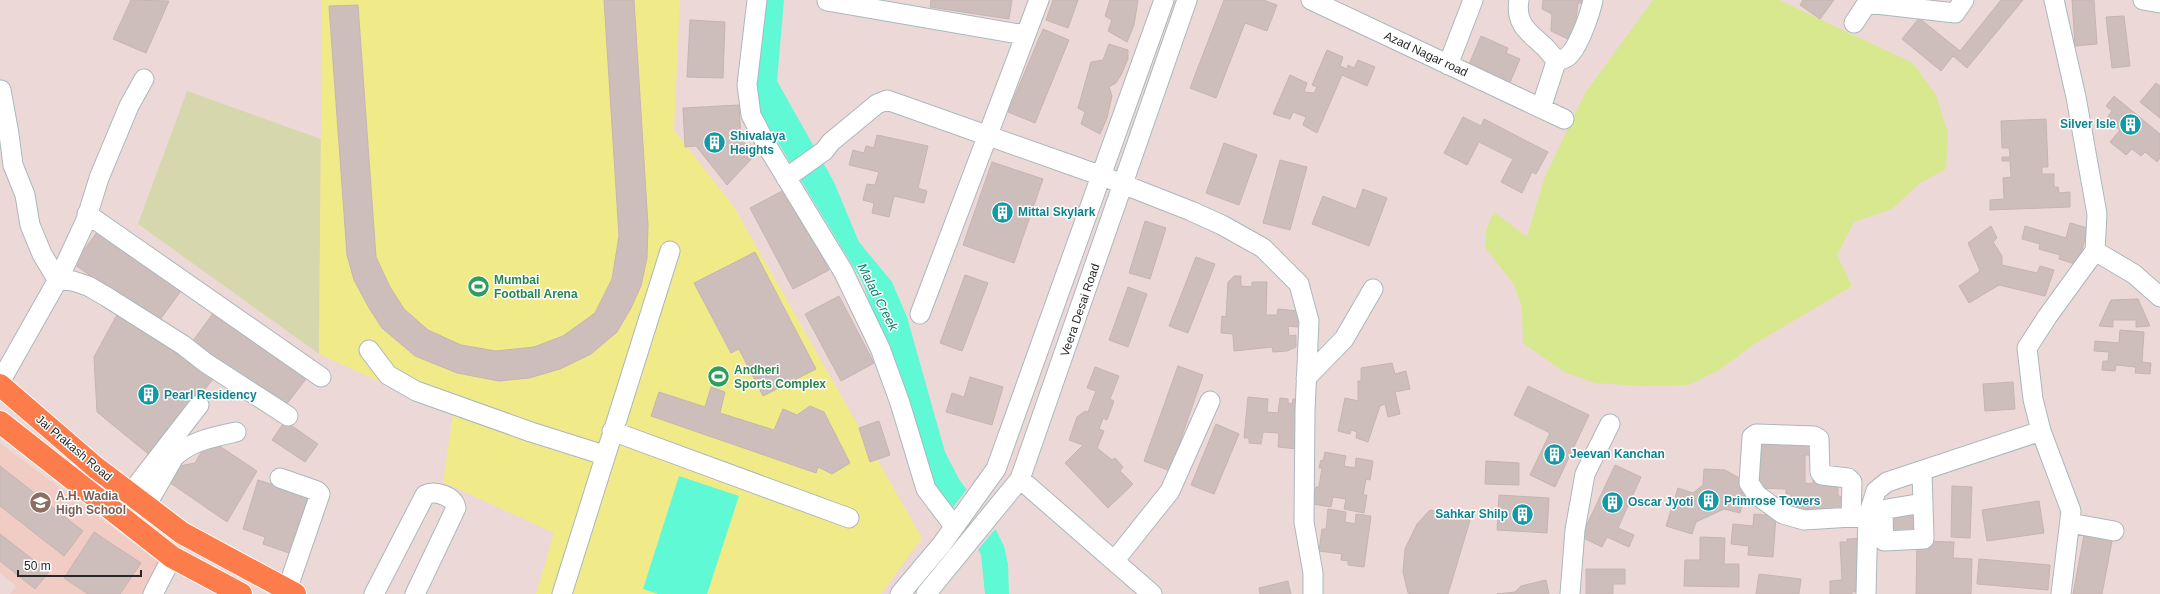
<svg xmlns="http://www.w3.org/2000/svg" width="2160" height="594" font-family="Arial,sans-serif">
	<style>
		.education { fill: #f0ccc4 }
		.green { fill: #d8e88e }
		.cemetery { fill: #d6d7ad }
		.pitch { fill: #f1ea88 }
		.water { fill: #5ff9d6 }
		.pier { fill: #ecd9d7 }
		.building { fill: #cdbebc; stroke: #c7b4b1 }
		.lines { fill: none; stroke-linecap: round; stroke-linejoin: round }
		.minor-casing { stroke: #abb7bd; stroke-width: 21 }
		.major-casing { stroke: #fff; stroke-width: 24 }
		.minor { stroke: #fff; stroke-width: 19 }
		.major { stroke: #fc7d4b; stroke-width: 22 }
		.labels { text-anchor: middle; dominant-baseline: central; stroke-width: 3; stroke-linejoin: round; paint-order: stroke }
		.street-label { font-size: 12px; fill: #272727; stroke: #fff }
		.culture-label { font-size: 12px; font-weight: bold; fill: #0d838f; stroke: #fff; text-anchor: start }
		.leisure-label { font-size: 12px; font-weight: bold; fill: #27864d; stroke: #fff; text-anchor: start }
		.education-label { font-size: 12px; font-weight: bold; fill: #785e54; stroke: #fff; text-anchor: start }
		.water-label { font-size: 13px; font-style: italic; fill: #058472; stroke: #fff }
	</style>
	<rect width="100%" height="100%" fill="#ecd9d7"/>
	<path class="education" d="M0,443L160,563L144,594H10L16,586L0,573Z"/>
	<path class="green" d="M1653,0H1779L1913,63L1936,95L1948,133L1946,169L1920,183L1892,209L1854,222L1837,255L1852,286L1756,343L1719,370L1689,385L1640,386L1595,383L1564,372L1523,343L1522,307L1514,285L1485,247L1486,230L1494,212L1527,237L1544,179L1585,93Z"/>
	<path class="cemetery" d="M187,91L321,139L319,354L138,224Z"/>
	<path class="pitch" d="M322,0H680L674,130L734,207L922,538L881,594H536L554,533L443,482L453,415L319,354Z"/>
	<path class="water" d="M760,0H784L777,81L834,182L859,242L892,282L907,317L945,452L959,479L996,530L1004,546L1008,564L1009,594H985L981,555L969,531L932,490L863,283L761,114L752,89Z
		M679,476L739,496L707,594H658L643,589Z"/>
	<path class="pier" d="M968,488L996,528L977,551L967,532L950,511Z"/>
	<path class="building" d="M131,0L169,1L146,53L113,39Z
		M604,0H634L648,225L647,258L641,286L631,308L617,332L591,354L560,369L529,378L499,381L457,373L415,356L382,328L369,308L354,280L347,255L329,6L358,5L376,257L390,287L404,309L428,330L461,345L496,351L534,347L563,336L595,313L612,279L619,236Z
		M931,0H1012L1009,19L930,7Z
		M1053,0H1078L1068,28L1046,20Z
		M1110,0H1138L1134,25L1127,42L1108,31L1112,20L1105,16Z
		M1224,0H1263L1277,5L1267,31L1245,23L1216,98L1190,88Z
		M1543,0H1583L1582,3H1578L1576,19L1580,20L1574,42L1551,31L1552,14L1542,9Z
		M1803,0H1834L1820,19L1800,5Z
		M2001,0H2023L1967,68L1953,56L1941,71L1902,39L1919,18L1960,51Z
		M2072,0H2094L2097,44L2075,46Z
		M2124,16L2130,66L2112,68L2106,17Z
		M690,20L725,22L723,78L687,77Z
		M1043,29L1069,40L1035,123L1008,112Z
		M1481,36L1508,48L1506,53L1520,59L1508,87L1467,69Z
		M1109,44L1128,50V59L1121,75L1116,83L1109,87L1112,96L1107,118L1100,134L1081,124L1085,112L1078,108L1091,62L1103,60Z
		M1327,50L1343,57L1340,66L1347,69L1348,65L1354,68L1358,60L1375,67L1367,86L1342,75L1317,133L1303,125L1306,117L1293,112L1290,119L1273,114L1290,75L1307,83L1304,92L1314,93L1317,87L1312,85Z
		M2156,83L2160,86V118L2140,102Z
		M2114,96L2160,134V158L2157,162L2145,152L2141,156L2132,149L2126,155L2110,142L2120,130L2106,119L2112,111L2106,106Z
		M739,105L741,139L756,154L727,185L696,146L685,147L683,108Z
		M1463,117L1481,126L1484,119L1548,152L1536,174L1532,172L1522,193L1501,182L1513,159L1479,142L1467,165L1444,153Z
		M2046,119L2048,167H2042V174H2054V187H2058L2059,193L2070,192V207L1990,210V200L2004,199L2003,178L2011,177L2010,161H2002V157H2010L2009,148H2002L2001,121Z
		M877,135L928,146L918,188L927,191L924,203L894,196L889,217L872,213L874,203L863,200L867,184L875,185L879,172L849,165L853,150L864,153L866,146L874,148Z
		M1224,143L1257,155L1239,205L1206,193Z
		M1280,160L1307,167L1290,230L1263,223Z
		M992,162L1043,179L1014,263L963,245Z
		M786,189L829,270L793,289L750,208Z
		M1363,189L1387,198L1369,246L1312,224L1323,196L1356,209Z
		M1145,221L1166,228L1150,279L1129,273Z
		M2070,223L2088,228L2078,265L2059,259L2060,255L2039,249L2040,244L2022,239L2025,226L2066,238Z
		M1991,226L1997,238L1993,242L2002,256V265L2037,273L2040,266L2054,270L2045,296L1999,285L1969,303L1959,286L1980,271L1968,243Z
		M100,228L183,288L157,324L74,264Z
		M755,252L816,369L763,396L739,349L731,353L694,283Z
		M1196,257L1215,264L1188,333L1169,326Z
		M965,275L988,283L962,351L940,343Z
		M1234,276H1241V286L1252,287V282H1267L1266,315H1277L1278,309L1298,311V327L1288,326L1289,336L1296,335V347L1287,351L1273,352L1272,347L1234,351L1233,334L1221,333L1222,316L1226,317L1228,282Z
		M1128,287L1147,294L1128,347L1109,340Z
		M839,296L874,363L841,381L805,314Z
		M2138,299L2150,326L2136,327V320H2113V327L2099,326L2111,300Z
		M217,308L309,375L283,409L192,342Z
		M119,311L213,379L152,457L97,412L94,357Z
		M2120,330L2144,332L2142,362L2151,363L2150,374L2135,373L2136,367L2116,365L2115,371L2102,370L2103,361H2108L2109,352L2094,351L2095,341L2119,343Z
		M1392,363L1395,374L1406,371L1410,389L1395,392L1400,414L1388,417L1385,404L1380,406L1368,442L1356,438L1357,432L1351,430L1350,434L1338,431L1345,398L1358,401V381H1361V368Z
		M1178,366L1203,375L1170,471L1144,461Z
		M1095,367L1119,376L1110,399L1114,401L1107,420L1103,418L1099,429L1104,431L1097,448L1112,460L1115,458L1123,467L1120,471L1133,484L1108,508L1065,463L1083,445L1069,440L1077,417L1085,411L1088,412L1096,391L1087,388Z
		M970,377L1003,387L992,425L946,412L952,393L964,397Z
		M2013,382L2015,409L1985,411L1983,384Z
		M1528,386L1589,415L1555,487L1530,475L1550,433L1514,415Z
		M711,387L725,392L720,413L774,430L783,409L797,415L810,406L824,412L850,463L832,474L818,467L816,473L651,416L659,392L705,407Z
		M1248,397L1268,399L1267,412L1278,413L1280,398L1288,399V403L1292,404L1293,399H1299L1298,449L1278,447L1279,433L1263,432L1261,444L1249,443V438H1244Z
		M285,421L318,444L305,462L272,440Z
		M879,421L890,455L870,462L859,428Z
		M1216,424L1239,434L1214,494L1191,485Z
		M209,439L257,471L227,522L166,480L174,467L195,463Z
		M1757,440H1810L1811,455H1805V483L1813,484V479L1825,480V486L1838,487V496L1845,497V514L1818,515V508H1809V513L1786,512V501H1790L1791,494H1786V489L1759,488Z
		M1325,452L1346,456L1344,466L1355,468L1356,458L1373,461L1370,480L1366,479L1363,495H1367L1364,513L1344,509L1346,499L1333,497L1331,507L1313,504L1316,487H1319L1322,468H1319L1321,460L1323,461Z
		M1486,461L1519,463V485L1485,484Z
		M1615,465L1641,477L1618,528L1634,535L1629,547L1607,537L1602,547L1581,537Z
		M0,466L83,531L64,556L0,506Z
		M1704,469L1725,470L1748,483L1740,513L1724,509L1696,522L1692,534L1666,526L1678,488L1693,493L1703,485Z
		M258,480L313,497L295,555L263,544L265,537L243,529Z
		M1952,486L1972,487L1970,538L1951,537Z
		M1499,495L1549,498L1547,533L1497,530Z
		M2039,501L2044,533L1987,541L1982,510Z
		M1328,509L1346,512L1345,522L1355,524L1356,514L1371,516L1364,567L1348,565V561L1341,560L1342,554L1319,551L1322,529H1326Z
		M1430,510L1471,517L1448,594H1411L1408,593L1403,572L1405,549L1417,524Z
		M1920,512L1921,538L1889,539L1888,516Z
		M1754,514L1776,516L1773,557L1748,555L1749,546L1731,544L1733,524L1753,526Z
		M2085,530L2113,536L2102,594H2073Z
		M94,532L141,563L120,594H88L64,578Z
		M0,534L49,572L35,589L0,561Z
		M1700,537L1725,538L1724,564H1739V587L1684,586L1685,560H1700Z
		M1864,538L1865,591L1852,592V594H1830V581L1842,580L1840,542H1847V539Z
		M1917,541L1954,542L1953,558L1972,559L1971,594H1916Z
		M1979,559L2050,565L2048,590L1977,584Z
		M1586,569H1625V584H1613V594H1586Z
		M1759,574L1801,579L1799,594H1756Z
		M1546,580L1549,594H1497L1515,592L1521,586Z
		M1288,581L1291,594H1260L1259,588Z"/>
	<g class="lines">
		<defs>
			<path id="minor" d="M757,0L747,85L751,115L767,146L843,271L880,348L900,403L926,489L954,526
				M1311,0L1564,119
				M1519,0C1513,34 1544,37 1556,62L1541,108
				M2054,0L2076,97L2097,214L2095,251L2134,274L2160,297
				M2143,0L2160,3
				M827,1L1025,35
				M1867,3L1955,13L1964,0
				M1854,23L1869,0
				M1556,62C1559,60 1564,59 1567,57C1578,49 1590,14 1593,0
				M1448,65L1473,0
				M1,90L9,134L13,165L25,195L30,225L42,254L57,279L73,281L88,286L107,297L183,345L206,363L288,416
				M786,178L824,151L831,142L877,104L887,100L1102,176L1191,211L1222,225L1263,248L1299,284L1309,321L1305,411L1304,522L1313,573V594
				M87,214L321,377
				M920,314L1039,0
				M369,350L388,375L416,391L531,432L604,455
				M1306,378L1344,339L1373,289
				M0,382L60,276L86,220L99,178L129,106L144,79
				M612,431L849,518
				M1922,472L1924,537V539L1884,541L1883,516L1887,509L1923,503
				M280,478L317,491L320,494L287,590
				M1020,479L1152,594
				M130,494L199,405
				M146,506L174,457C191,441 213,437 236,432
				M1851,516L1852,482L1848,478L1822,475L1820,472L1819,439L1814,436L1756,434L1752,437L1749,483L1757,495L1783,514L1804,520L1868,516
				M2070,523L2114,531
				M1115,560L1170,491L1210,401
				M153,594L172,557
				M374,594L425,495C435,490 454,496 456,508L415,594
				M562,594L670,251
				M900,594L942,544L996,469L1164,0
				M926,594L1020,479L1187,0
				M1570,594L1575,530L1585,474L1610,424
				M1866,594L1868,516L1876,491L1887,482L2041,431
				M2061,594L2071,511L2041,431L2033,399L2027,348L2047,317L2095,251"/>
			<path id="major" d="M0,385L95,467L182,533L295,594
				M0,422L172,557L241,594"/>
		</defs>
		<use href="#minor" class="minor-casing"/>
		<use href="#major" class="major-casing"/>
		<use href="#minor" class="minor"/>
		<use href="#major" class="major"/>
	</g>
	<defs>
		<symbol id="building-disc" viewBox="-11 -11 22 22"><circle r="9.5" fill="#0f9aa8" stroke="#fff"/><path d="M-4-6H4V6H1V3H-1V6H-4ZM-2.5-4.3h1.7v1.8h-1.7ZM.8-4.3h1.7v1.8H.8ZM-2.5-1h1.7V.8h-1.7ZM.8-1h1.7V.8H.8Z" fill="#fff"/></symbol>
		<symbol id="stadium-disc" viewBox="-11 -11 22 22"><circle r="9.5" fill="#2e9e5b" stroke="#fff"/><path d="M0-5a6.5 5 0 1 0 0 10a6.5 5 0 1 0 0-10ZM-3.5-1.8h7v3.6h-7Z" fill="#fff"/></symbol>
		<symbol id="school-disc" viewBox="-11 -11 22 22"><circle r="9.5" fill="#8d6e63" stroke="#fff"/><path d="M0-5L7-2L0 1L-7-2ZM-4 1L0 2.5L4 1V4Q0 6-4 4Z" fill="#fff"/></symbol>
	</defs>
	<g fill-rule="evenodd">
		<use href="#building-disc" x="2118" y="112" width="25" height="25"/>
		<use href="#building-disc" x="702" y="130" width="25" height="25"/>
		<use href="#building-disc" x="990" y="200" width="25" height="25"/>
		<use href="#stadium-disc" x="466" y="274" width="25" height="25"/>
		<use href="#stadium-disc" x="706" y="364" width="25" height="25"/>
		<use href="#building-disc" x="136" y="382" width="25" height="25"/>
		<use href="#building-disc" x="1542" y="442" width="25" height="25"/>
		<use href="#building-disc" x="1696" y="488" width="25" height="25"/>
		<use href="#building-disc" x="1600" y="490" width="25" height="25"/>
		<use href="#school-disc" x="28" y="490" width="25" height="25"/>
		<use href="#building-disc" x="1510" y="502" width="25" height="25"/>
	</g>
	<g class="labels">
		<g class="street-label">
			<text transform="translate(1426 54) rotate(25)">Azad Nagar road</text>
			<text transform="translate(1080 310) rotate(-71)">Veera Desai Road</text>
			<text transform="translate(74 448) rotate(40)">Jai Prakash Road</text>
		</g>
		<g class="culture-label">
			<text x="2116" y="124" text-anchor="end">Silver Isle</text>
			<text x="730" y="136">Shivalaya<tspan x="730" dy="14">Heights</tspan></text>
			<text x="1018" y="212">Mittal Skylark</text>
			<text x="164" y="395">Pearl Residency</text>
			<text x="1570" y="454">Jeevan Kanchan</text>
			<text x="1724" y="501">Primrose Towers</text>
			<text x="1628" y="502">Oscar Jyoti</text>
			<text x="1508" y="514" text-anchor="end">Sahkar Shilp</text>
		</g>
		<g class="leisure-label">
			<text x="494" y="280">Mumbai<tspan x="494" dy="14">Football Arena</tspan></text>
			<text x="734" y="370">Andheri<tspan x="734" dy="14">Sports Complex</tspan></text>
		</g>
		<g class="education-label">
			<text x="56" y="496">A.H. Wadia<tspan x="56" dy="14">High School</tspan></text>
		</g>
		<g class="water-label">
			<text transform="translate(878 297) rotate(63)">Malad Creek</text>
		</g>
	</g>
	<path d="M18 570v6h123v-6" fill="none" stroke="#272727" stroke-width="2"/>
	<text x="24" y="570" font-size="12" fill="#272727" stroke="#ffffff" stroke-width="3" paint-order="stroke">50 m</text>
</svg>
